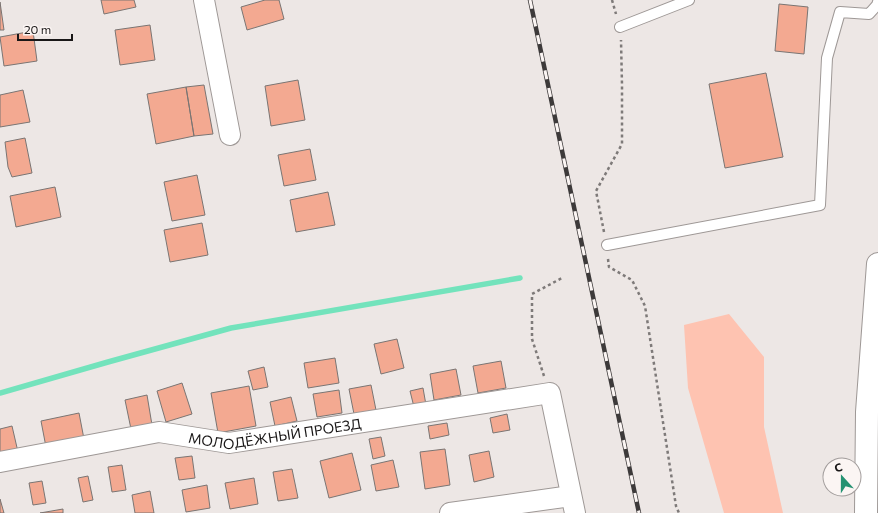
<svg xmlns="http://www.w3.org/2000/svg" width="878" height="513" font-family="Commissioner,sans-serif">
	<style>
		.green { fill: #fec3b1 }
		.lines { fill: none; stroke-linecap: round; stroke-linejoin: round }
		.stream { stroke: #73e3bc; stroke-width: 5.5 }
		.building { fill: #f3a991; stroke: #7a7573 }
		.service-casing { stroke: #9e9896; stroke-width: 12 }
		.minor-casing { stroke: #9e9896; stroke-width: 22 }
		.trunk-casing { stroke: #9e9896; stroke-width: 24 }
		.path { stroke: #7e7a79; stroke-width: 2.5; stroke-dasharray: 3 3; stroke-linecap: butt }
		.service { stroke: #fff; stroke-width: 10 }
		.minor { stroke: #fff; stroke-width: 20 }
		.trunk { stroke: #fff; stroke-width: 22 }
		.rail-casing { stroke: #3d3a3a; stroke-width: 4.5 }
		.rail { stroke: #fbf5f3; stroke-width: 3; stroke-dasharray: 9; stroke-linecap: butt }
		.labels { text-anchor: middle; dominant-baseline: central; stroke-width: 4; stroke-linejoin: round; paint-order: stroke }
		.street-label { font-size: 14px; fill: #191717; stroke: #fbf5f3 }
	</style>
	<rect width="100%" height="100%" fill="#ede7e5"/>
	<path class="green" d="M729,314L764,357V427L783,513H724L688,388L684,325Z"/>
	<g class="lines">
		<path class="stream" d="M0,393L108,362L231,328L520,278"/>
	</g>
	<path class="building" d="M101,0H134L136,7L104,14Z
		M265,0H279L284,19L247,30L241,7Z
		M0,2L4,30H0Z
		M779,4L808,7L804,54L775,51Z
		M150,25L155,60L120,65L115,30Z
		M33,31L37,61L4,66L0,37Z
		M766,73L783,157L725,168L709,84Z
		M298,80L305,120L271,126L265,86Z
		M204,85L213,134L194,136L186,87Z
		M186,87L194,136L156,144L147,94Z
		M23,90L30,122L0,127V95Z
		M25,138L32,173L12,177L8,167L5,142Z
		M310,149L316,180L284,186L278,155Z
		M197,175L205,215L172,221L164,182Z
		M55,187L61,217L16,227L10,196Z
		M328,192L335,225L296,232L290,200Z
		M202,223L208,255L170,262L164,230Z
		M397,339L404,368L381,374L374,344Z
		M335,358L339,383L308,388L304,363Z
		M501,361L506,388L478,393L473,366Z
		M264,367L268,387L253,390L248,371Z
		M456,369L461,395L434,400L430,374Z
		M182,383L192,414L166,422L157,391Z
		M371,385L376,410L354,414L349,389Z
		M249,386L256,426L218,433L211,393Z
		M423,388L426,405L414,407L410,391Z
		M339,390L342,413L317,417L313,394Z
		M147,395L152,425L131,429L125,400Z
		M291,397L297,421L275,426L270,402Z
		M79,413L84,439L46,447L41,421Z
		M507,414L510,430L493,433L490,418Z
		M447,423L449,435L430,439L428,426Z
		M12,426L18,452L0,456V429Z
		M381,437L385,456L373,459L369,439Z
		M445,449L450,485L425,489L420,452Z
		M489,451L494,477L474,482L469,455Z
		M352,453L361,490L329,498L320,461Z
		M192,456L195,478L179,480L175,458Z
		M393,460L399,487L376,491L371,465Z
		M122,465L126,490L112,492L108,467Z
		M292,469L298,498L278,501L273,472Z
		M88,476L93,500L83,502L78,478Z
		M254,478L258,504L230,509L225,483Z
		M42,481L46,503L33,505L29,483Z
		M207,485L210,508L186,512L182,490Z
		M150,491L154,513H135L132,495Z
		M0,499L4,513H0Z
		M63,509V513H40Z"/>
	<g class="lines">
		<defs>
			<path id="service" d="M620,27L689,0
				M607,245L820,205L827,58L840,12L869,14L877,5L878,2"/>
			<g id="minor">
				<path d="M204,0L230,135"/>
				<path id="s1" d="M0,462L159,432L229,443L550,393L575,513"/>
				<path d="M450,513L571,496"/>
			</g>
			<path id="trunk" d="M866,513L867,412L878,264"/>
		</defs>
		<use href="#service" class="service-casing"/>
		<use href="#minor" class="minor-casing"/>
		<use href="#trunk" class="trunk-casing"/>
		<path class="path" d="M612,0L616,14
			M604,232L596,191L622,144V85L621,40
			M608,259L609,267L632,280L645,306L676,506L679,513
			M544,376L532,339V294L562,278"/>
		<use href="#service" class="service"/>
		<use href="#minor" class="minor"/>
		<use href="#trunk" class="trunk"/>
		<defs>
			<path id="rail" d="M530,0L639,513"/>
		</defs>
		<use href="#rail" class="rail-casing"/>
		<use href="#rail" class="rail"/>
	</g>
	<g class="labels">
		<g class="street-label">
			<text stroke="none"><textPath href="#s1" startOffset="279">МОЛОДЁЖНЫЙ ПРОЕЗД</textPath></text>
		</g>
	</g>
	<g transform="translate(842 477) rotate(339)"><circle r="19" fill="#fbf5f3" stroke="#a19c9b"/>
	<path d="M0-3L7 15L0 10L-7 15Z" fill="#259272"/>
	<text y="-6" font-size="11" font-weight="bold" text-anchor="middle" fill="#191717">С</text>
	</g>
	<path d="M18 34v6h54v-6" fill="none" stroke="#191717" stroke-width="2"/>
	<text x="24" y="34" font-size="12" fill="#191717" stroke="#fbf5f3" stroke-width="3" paint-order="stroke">20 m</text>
</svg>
